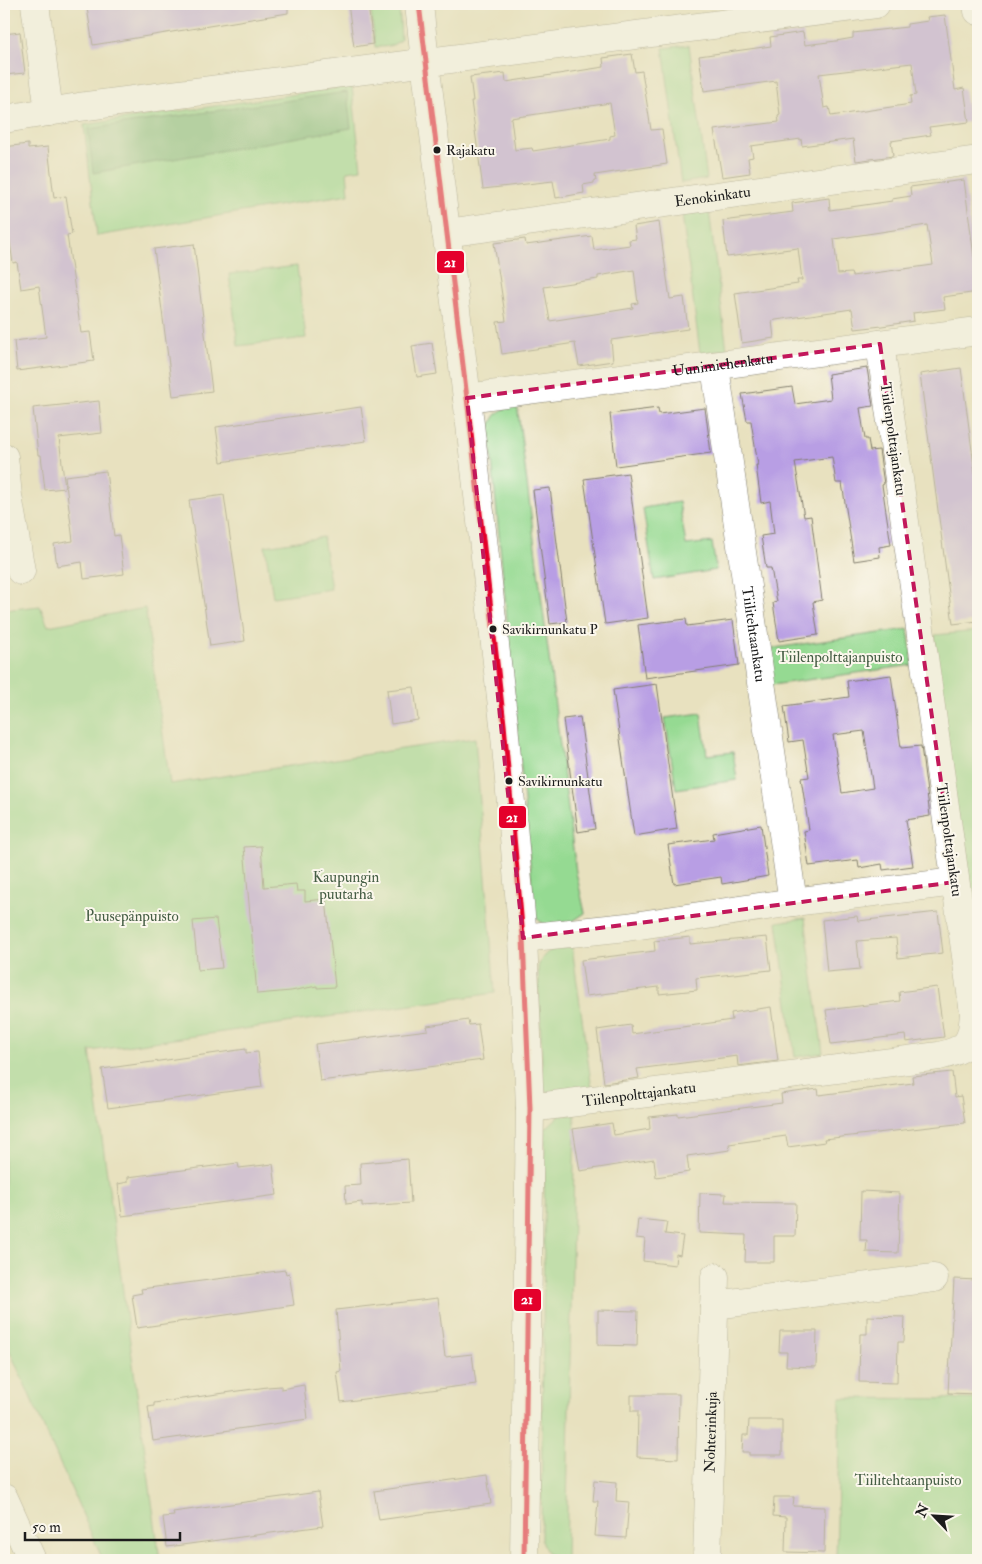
<svg xmlns="http://www.w3.org/2000/svg" width="982" height="1564" font-family="'IM FELL Double Pica',serif">
	<style>
		.green { fill: #95da92; stroke: #587b57 }
		.forest { fill: #78ba7c; stroke: #4a6b4c }
		.building { fill: #b89ee4; fill-rule: evenodd }
		.lines { fill: none; stroke-linecap: round; stroke-linejoin: round }
		.minor-casing { stroke: #827e6e; stroke-width: 29 }
		.major-casing { stroke: #827e6e; stroke-width: 29 }
		.minor { stroke: #fff; stroke-width: 28 }
		.major { stroke: #fff; stroke-width: 28 }
		.bus-1-casing { stroke: #fbf7ec; stroke-width: 9 }
		.bus-1 { stroke: #e4002b; stroke-width: 5 }
		.marked { fill: none; stroke: #c2185b; stroke-width: 4; stroke-dasharray: 10 6; stroke-linejoin: round }
		.bus-dot { fill: #1c1c1c; stroke: #fbf7ec; stroke-width: 2 }
		.labels { text-anchor: middle; dominant-baseline: central; stroke-width: 4; stroke-linejoin: round; paint-order: stroke }
		.bus-label { font-size: 14px; fill: #1c1c1c; stroke: #fbf7ec; text-anchor: start }
		.street-label { font-size: 15px; fill: #1c1c1c; stroke: #fbf7ec }
		.park-label { font-size: 15px; fill: #465e45; stroke: #fbf7ec }
		.line-badge { stroke: #fbf7ec; stroke-width: 2 }
		.badge-label { font-size: 14px; text-anchor: middle; font-weight: bold; fill: #fff }
	</style>
	<rect width="100%" height="100%" fill="#fbf7ec"/>
	<filter id="ink" filterUnits="userSpaceOnUse"><feTurbulence type="fractalNoise" baseFrequency=".02" numOctaves="2"/><feDisplacementMap in="SourceGraphic" scale="10" xChannelSelector="R" yChannelSelector="G"/><feConvolveMatrix kernelMatrix="1 2 1 2 8 2 1 2 1" color-interpolation-filters="sRGB"/></filter>
	<filter id="wash" filterUnits="userSpaceOnUse"><feTurbulence type="fractalNoise" baseFrequency=".0096" numOctaves="4" result="noise"/><feDisplacementMap in="SourceGraphic" scale="20" xChannelSelector="R" yChannelSelector="G"/><feGaussianBlur stdDeviation="1.12" result="paint"/><feColorMatrix in="noise" values="0 0 0 0 0 0 0 0 0 0 0 0 0 0 0 0 0 1.4 0 .05"/><feComposite in="paint" operator="in"/></filter>
	<g filter="url(#wash)">
		<rect width="100%" height="100%" fill="#e8e1bf"/>
		<path class="green" d="M370,4H399L401,39C393,47 386,47 375,47Z
			M689,45L707,179L681,183L663,48Z
			M352,86L361,169L347,171L349,194L97,236L84,125Z
			M709,210L727,350L700,353L682,214Z
			M297,266L306,338L238,346L229,274Z
			M517,404L576,872L585,913L573,921L545,925L535,917L489,429C495,412 501,409 517,404Z
			M679,502L686,545L712,542L716,570L654,580L643,508Z
			M323,537L331,589L273,597L265,546Z
			M40,606L48,626L145,608L170,784L475,738L495,993L90,1051L160,1560H103L4,1338V610Z
			M908,629L913,665L772,685L767,649Z
			M978,631V1073L935,635Z
			M701,713L707,755L733,752L737,780L676,789L665,718Z
			M805,918L823,1053L795,1057L777,922Z
			M572,947L592,1089L549,1093L543,1089L538,967C545,948 555,948 572,947Z
			M560,1115H575L566,1560L548,1554L541,1541L545,1129Z
			M840,1398L978,1399V1560H836Z"/>
		<path class="forest" d="M347,92L351,128L93,173L88,129Z"/>
		<g id="blocks">
			<path class="building" d="M95,4H288V13L93,45L87,8L96,7Z
				M348,4H368L373,44L354,47Z
				M945,15L955,90L964,88L969,122L929,127L931,135L891,141L893,156L856,161L853,139L802,146L801,139L751,146L753,157L748,158L750,173L722,177L714,130L779,122L778,116L780,115L776,81L704,91L699,56L771,46L770,37L803,32L805,45L836,41L853,38V33L907,27V24L928,21L927,17ZM912,63L916,95L910,96L911,104L831,116L829,107L824,108L819,74Z
				M20,32L25,73L4,75V34Z
				M632,54L635,72L642,71L651,130L662,129L667,164L595,175L596,181H594V183L583,185L584,193L556,198L553,181L483,189L471,101H473L470,77L505,73L506,82L604,67L603,58ZM610,103L615,135L610,136V139L533,151L532,148L515,150L511,118Z
				M28,144V149L48,147L54,198L66,196L72,234L67,235L81,333L90,332L94,361L17,371L14,341L46,337L39,286L21,289L17,262L13,263L4,202V147Z
				M964,180L974,257L978,256V292L943,297L945,309L913,313L914,321L882,326L855,329L852,309L776,320L772,321L774,338L742,343L735,293L798,284L797,280H802L798,248L727,257L723,221L793,212L792,203L829,198L830,210L892,201V199L911,196L910,187ZM927,225L933,265L852,276L851,273L838,274L834,239Z
				M659,222L670,299L684,297L688,329L611,340L613,361L579,366L575,343L502,354L497,322L506,321L494,243L525,239L526,245L592,236L594,250L630,245L629,240L636,239L634,226ZM634,270L638,303L632,304L633,308L550,321L544,287L598,279V276Z
				M194,244L212,391L173,396L154,249Z
				M432,343L437,374L417,377L412,346Z
				M867,368L873,406L860,408L865,439H868L870,451L879,450L884,484L882,485L891,545L879,547L880,557L854,561L842,483H836L832,457L795,462L804,517L811,516L822,600L813,602L818,635L779,641L773,603L777,602L771,568H766L761,536L774,534L770,501L761,503L756,465H758L751,421H747L742,394L792,387L795,404L831,399L828,374Z
				M961,368L978,495V621L953,624L920,374Z
				M99,401L102,433L59,438L65,488L45,490L41,455H38L33,408Z
				M361,407L366,441L221,462L216,427Z
				M658,408L659,414L705,408L711,453L616,466L610,414Z
				M106,471L114,536L119,535L124,574L84,579L82,562L57,566L54,544L73,541L65,476Z
				M628,473L648,618L605,624L584,479Z
				M550,488L567,622L550,624L533,490Z
				M224,495L245,641L210,646L189,500Z
				M686,619L687,626L733,620L739,665L645,678L638,625Z
				M891,675L901,748L921,746L930,816L906,820L913,866L883,870L882,864L859,868L858,860L809,866L804,831L809,830L801,778L809,777L803,740L789,742L784,706L849,697L847,681ZM864,731L873,788L842,793L833,735Z
				M657,684L677,829L634,836L613,690Z
				M414,687L418,720L391,724L387,690Z
				M580,717L595,829L578,832L563,719Z
				M761,825L768,876L722,884L721,877L674,884L668,845L714,839L713,833Z
				M261,846L264,887L296,884L297,891H305V901L326,899L335,987L317,988V986L291,991L257,994L244,847Z
				M938,912L943,953L898,958L896,938L857,941L860,969L827,972L822,920L857,916L858,921Z
				M216,919L222,968L198,970L193,921Z
				M690,937V944L767,937L771,970L696,978L697,990L659,994V987L586,996L581,960L655,951L654,941Z
				M937,987L944,1037L906,1042L905,1035L831,1044L826,1010L900,1001L899,992Z
				M771,1007L778,1061L738,1066L737,1056L637,1069L639,1078L604,1083L597,1030L631,1025L632,1034L732,1020L731,1013Z
				M468,1020L469,1025L478,1024L483,1060L320,1081L315,1044L428,1030L427,1026Z
				M246,1049V1053L258,1052L262,1087L108,1108L102,1069Z
				M952,1072L955,1097L961,1096L965,1123L824,1139L825,1142L788,1147L786,1136L729,1144L730,1150L687,1156L689,1172L656,1177L654,1159L580,1171L573,1129L612,1123L614,1135L650,1129L649,1117L678,1114V1116L782,1103L781,1094L818,1089L819,1095L913,1083L912,1076Z
				M408,1159L411,1203L362,1206V1202L346,1204L345,1186L361,1185L360,1163Z
				M238,1163L239,1168L273,1164L277,1195L122,1216L118,1184L128,1182V1177Z
				M861,1191L900,1193L898,1253L866,1252L867,1240H860Z
				M700,1193L726,1194L725,1202L796,1203L795,1236H774V1262H745L746,1235L699,1233Z
				M638,1219L667,1222L665,1234L683,1236L680,1255L676,1254L675,1265L643,1261L645,1239L636,1238Z
				M285,1270L286,1274L289,1273L294,1305L137,1328L132,1295L142,1293L141,1289Z
				M954,1279L978,1280V1394L948,1393Z
				M438,1298L445,1357L472,1354L476,1384L341,1402L337,1372L341,1371L336,1310Z
				M598,1310L638,1311L637,1346L598,1345Z
				M867,1316L905,1317L904,1342H898L897,1383L859,1382L860,1334H867Z
				M780,1331H817L816,1367L786,1366L787,1352H779Z
				M304,1385L308,1419L153,1441L148,1407L154,1406V1403L267,1387L281,1386V1389Z
				M652,1394H679L678,1459L637,1457L638,1411H631V1395H652Z
				M749,1420H782V1455H749V1452H742L743,1435H748Z
				M487,1475L491,1504L379,1520L374,1491Z
				M595,1480L617,1482L616,1501L629,1502L626,1538L595,1536L598,1501H593Z
				M318,1492L323,1526L167,1547L163,1517L174,1516L173,1512Z
				M774,1497H794L793,1506L825,1507L824,1553L785,1552L786,1517L773,1516Z"/>
		</g>
	</g>
	<g filter="url(#ink)">
		<use href="#blocks" fill-opacity="0" stroke="#827e6e" stroke-width="1"/>
		<g class="lines">
			<defs>
				<g id="minor">
					<path d="M35,4L49,112"/>
					<path d="M419,4L425,62L467,398L504,724L523,938L530,1108L524,1560"/>
					<path d="M977,4L978,11"/>
					<path d="M4,119L79,107L876,4"/>
					<path id="s1" d="M446,233L978,160"/>
					<path id="s2" d="M715,367L793,902"/>
					<path id="s3" d="M467,398L978,331"/>
					<path d="M4,457L8,496L21,571"/>
					<path d="M523,938L627,927L793,902L955,882"/>
					<path id="s4" d="M530,1108L939,1056C969,1049 972,1042 974,1013L880,344"/>
					<path d="M714,1305L934,1278"/>
					<path id="s5" d="M707,1560L715,1277"/>
				</g>
				<path id="major" d="M4,1498L32,1560"/>
			</defs>
			<use href="#minor" class="minor-casing"/>
			<use href="#major" class="major-casing"/>
			<use href="#minor" class="minor"/>
			<use href="#major" class="major"/>
			<defs>
				<path id="bus-1" d="M419,4L467,398L504,724L523,938L530,1108L524,1560"/>
			</defs>
			<use href="#bus-1" class="bus-1-casing"/>
			<use href="#bus-1" class="bus-1"/>
		</g>
	</g>
	<path d="M0 0H982V1564H0ZM880,344L955,882L523,938L467,398Z" fill="#e8e1bf" fill-opacity=".55" fill-rule="evenodd"/>
	<path class="marked" d="M880,344L955,882L523,938L467,398Z"/>
	<g class="bus-dot">
		<circle cx="437" cy="150" r="4.5"/>
		<circle cx="493" cy="629" r="4.5"/>
		<circle cx="509" cy="781" r="4.5"/>
	</g>
	<g class="labels">
		<g class="bus-label">
			<text x="446" y="150">Rajakatu</text>
			<text x="502" y="629">Savikirnunkatu P</text>
			<text x="518" y="781">Savikirnunkatu</text>
		</g>
		<g class="street-label">
			<text stroke="none"><textPath href="#s1" startOffset="269">Eenokinkatu</textPath></text>
			<text stroke="none"><textPath href="#s3" startOffset="258">Uunimiehenkatu</textPath></text>
			<text transform="translate(893 439) rotate(82)">Tiilenpolttajankatu</text>
			<text stroke="none"><textPath href="#s2" startOffset="270">Tiilitehtaankatu</textPath></text>
			<text transform="translate(949 840) rotate(82)">Tiilenpolttajankatu</text>
			<text stroke="none"><textPath href="#s4" startOffset="110">Tiilenpolttajankatu</textPath></text>
			<text stroke="none"><textPath href="#s5" startOffset="128">Nohterinkuja</textPath></text>
		</g>
		<g class="park-label">
			<text x="840" y="657">Tiilenpolttajanpuisto</text>
			<text x="346" y="877">Kaupungin<tspan x="346" dy="17">puutarha</tspan></text>
			<text x="132" y="916">Puusepänpuisto</text>
			<text x="908" y="1480">Tiilitehtaanpuisto</text>
		</g>
	</g>
	<g class="line-badge">
		<rect x="436" y="250" width="29" height="24" rx="5" fill="#e4002b"/>
		<rect x="498" y="805" width="29" height="24" rx="5" fill="#e4002b"/>
		<rect x="513" y="1288" width="29" height="24" rx="5" fill="#e4002b"/>
	</g>
	<g class="badge-label">
		<text x="450" y="267">21</text>
		<text x="512" y="822">21</text>
		<text x="527" y="1304">21</text>
	</g>
	<rect width="982" height="1564" fill="none" stroke="#fbf7ec" stroke-width="20"/>
	<g transform="translate(934 1516) rotate(295)" stroke="#fbf7ec" stroke-width="4" paint-order="stroke">
	<path d="M0-4L9 19L0 12L-9 19Z" fill="#1c1c1c"/>
	<text y="-8" font-size="14" font-weight="bold" text-anchor="middle" fill="#1c1c1c">N</text>
	</g>
	<path d="M25 1532v8h155v-8" fill="none" stroke="#1c1c1c" stroke-width="2.5"/>
	<text x="32" y="1532" font-size="15" fill="#1c1c1c" stroke="#fbf7ec" stroke-width="4" paint-order="stroke">50 m</text>
</svg>
